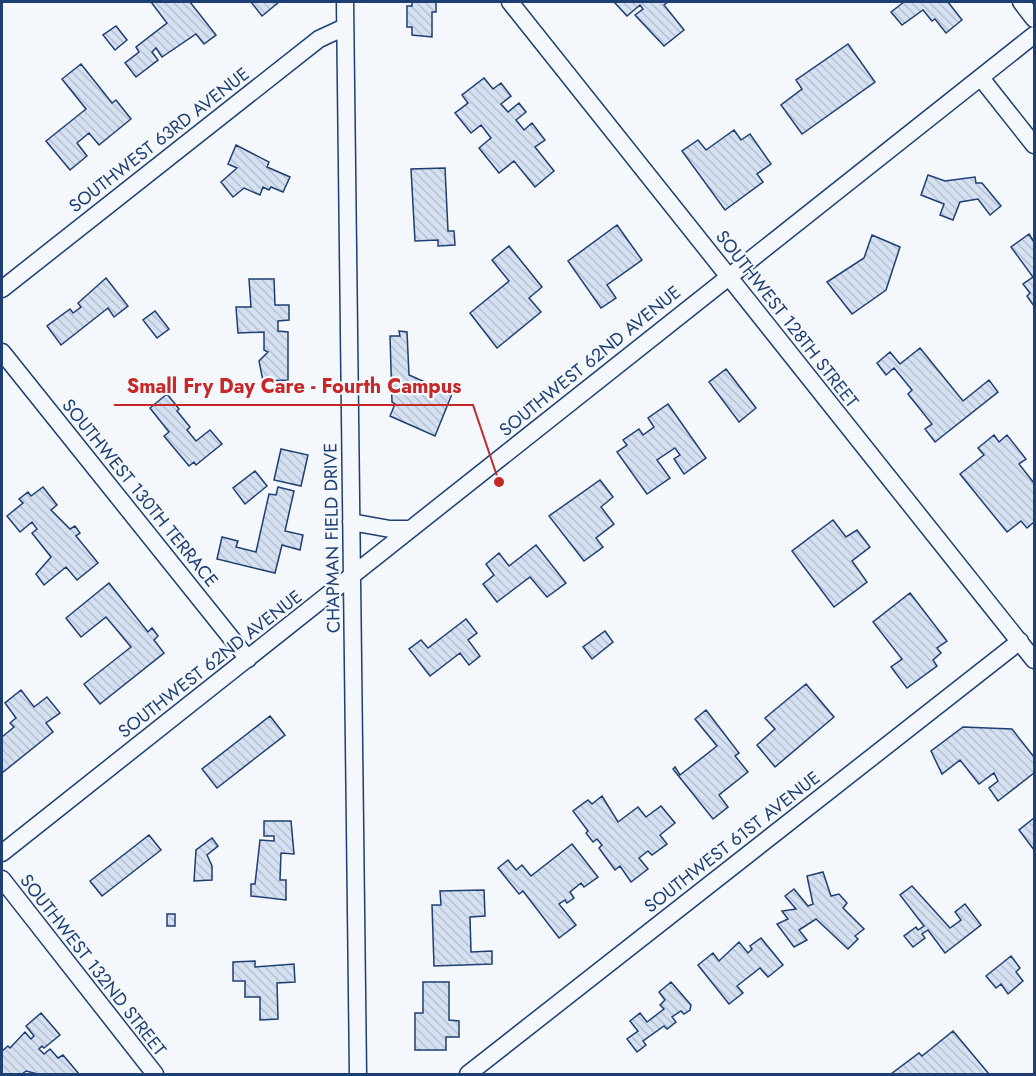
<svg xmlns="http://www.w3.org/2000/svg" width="1036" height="1076" font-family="Jost,sans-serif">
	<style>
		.building { fill: url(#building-back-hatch); stroke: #1d3f73; stroke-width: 1.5 }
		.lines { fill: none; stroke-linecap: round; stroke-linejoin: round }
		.minor-casing { stroke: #1d3f73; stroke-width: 19 }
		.minor { stroke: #f4f7fb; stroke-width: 16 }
		.labels { text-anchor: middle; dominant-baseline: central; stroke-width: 4.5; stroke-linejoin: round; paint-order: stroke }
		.street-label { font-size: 18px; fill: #1d3f73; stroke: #f4f7fb }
		.leader { fill: none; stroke: #c62828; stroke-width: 2 }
		.callout-dot { fill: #c62828; stroke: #f4f7fb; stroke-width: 2 }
		.callout-label { font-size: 20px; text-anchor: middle; font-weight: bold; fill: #c62828; stroke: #f4f7fb; stroke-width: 4.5; stroke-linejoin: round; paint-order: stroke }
	</style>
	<defs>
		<pattern id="building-back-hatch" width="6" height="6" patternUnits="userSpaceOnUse" patternTransform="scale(1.5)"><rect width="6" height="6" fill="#d5e0f0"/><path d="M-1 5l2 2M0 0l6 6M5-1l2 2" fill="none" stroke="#b6c1d1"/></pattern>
	</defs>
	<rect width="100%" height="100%" fill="#f4f7fb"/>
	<path class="building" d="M151,2H190L216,35L204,44L196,34L162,57L156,48L152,52L158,60L136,77L125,63L139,52L136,47L167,23Z
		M251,2H279L262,16Z
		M412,2H436V12H432V37L412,35V27H407V6H412Z
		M614,2H668L664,5L684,30L664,46L635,15L643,9L640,5L627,16Z
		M904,2H948L962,20L946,33L935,19L932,21L923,10L902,25L891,12Z
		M116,26L127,40L115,50L103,35Z
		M848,44L875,82L802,134L781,105L802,89L796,80Z
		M81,64L112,103L116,100L131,119L99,145L89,133L77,143L87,156L70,170L46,141L86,109L62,79Z
		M484,78L493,89L501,83L511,96L501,104L508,112L519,103L526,112L516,120L524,130L532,123L545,140L535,147L554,171L535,187L514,161L499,173L479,148L491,138L481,125L471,133L455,113L468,103L462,95Z
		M734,130L741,140L750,134L771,164L757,174L763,182L725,210L682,151L698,140L706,150Z
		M236,145L269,162L267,167L290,177L283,192L271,187L269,190L263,187L260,195L244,188L233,197L221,182L237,168L228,164Z
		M445,168L448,231H454L455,245L438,246V240L415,241L411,169Z
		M928,175L945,181L975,177L976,183H982L1001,206L990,215L978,199L960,202L953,220L940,215L944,204L921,195Z
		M617,225L642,260L607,285L616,298L601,308L568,261Z
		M1029,234L1034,242V306L1027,296L1030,293L1023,284L1033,277L1011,247Z
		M872,235L900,247L886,290L852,314L827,282L864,258Z
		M509,246L542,287L529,298L541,312L497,348L470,313L509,281L492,260Z
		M106,278L128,306L114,317L108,308L61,345L47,326L70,309L73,313L81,307L78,303Z
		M249,279H274L275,305H289V320L278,321V331L288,332V380L263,381L259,361L268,352L264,350V332L238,333L236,307H251Z
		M155,311L169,329L157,338L143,320Z
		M399,331L407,332L409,375L452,394L435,436L390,416L395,404L392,402L390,336H400Z
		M920,348L963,401L989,380L998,392L935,442L925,429L932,424L908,394L912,390L894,368L886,375L877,363L890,352L900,364Z
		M726,369L756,408L739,422L709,382Z
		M167,394L179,409L177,411L190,427L187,430L196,441L210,430L222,444L196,465L194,462L189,466L164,436L169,432L150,408Z
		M668,404L706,458L684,474L674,459L680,455L675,448L657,460L670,478L647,494L617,452L627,445L623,440L639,429L643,435L654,427L648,418Z
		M994,435L999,442L1007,435L1026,459L1019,464L1034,483V522L1027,528L1021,521L1007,532L960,474L984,455L978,448Z
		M281,449L308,455L301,486L274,480Z
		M255,471L267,486L245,504L233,488Z
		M600,480L613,497L601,507L614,524L596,538L603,547L584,561L549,516Z
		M43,487L57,505L51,510L70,529L75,526L80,533L76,536L98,563L77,580L66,567L44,585L36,574L51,557L32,533L37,529L32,522L20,532L7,516L23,503L19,499L28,492L31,496Z
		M278,487L294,491L285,531L303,535L300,550L282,545L275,573L217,559L222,537L238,541L236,547L256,552L269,494L276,495Z
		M833,520L846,537L857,530L870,547L852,561L867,582L834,607L792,551Z
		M536,545L566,583L547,597L530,577L497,602L483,584L494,575L486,564L499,553L509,566Z
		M109,583L148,632L152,628L158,636L154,640L164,653L100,704L84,684L131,647L106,617L81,637L66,618Z
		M910,593L947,641L937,648L941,653L933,660L937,666L907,688L891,667L902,659L873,622Z
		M466,619L477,633L468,640L480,656L469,665L460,653L430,676L409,649L421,640L428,648Z
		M605,631L613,642L592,659L583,647Z
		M806,684L834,717L775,767L757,745L775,729L765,718Z
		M21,690L34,707L47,697L60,713L46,723L53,732L2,773V737L14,727L10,723L16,718L5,703Z
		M706,710L739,753L735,756L748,772L719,795L728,807L713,819L673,769L675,767L680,775L717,746L695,719Z
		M270,716L285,735L217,788L202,769Z
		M963,727L1012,729L1034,757V773L998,801L989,788L998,781L994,773L979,784L960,760L942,774L931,751Z
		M602,796L618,822L638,807L646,817L661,806L675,823L660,835L667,844L652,855L648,851L639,858L648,869L631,882L620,866L615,870L599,848L602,845L597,839L593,842L586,833L588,831L573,811L588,800L592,804Z
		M1034,818V850L1019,830Z
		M264,821H291L294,854L281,853L280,880H286V900L251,896V884H255L260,840L274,841V836H264Z
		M149,835L161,850L102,896L90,881Z
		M212,838L218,846L207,855L212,866V880L194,881L196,850Z
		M572,844L598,877L584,887L581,883L570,892L574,898L567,903L565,900L559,904L576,925L559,938L523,891L519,894L498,868L508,860L516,870L522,865L531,876Z
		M823,872L831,896L839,894L847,903L843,908L864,929L855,936L858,939L848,949L816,919L799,930L807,940L794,947L777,924L788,919L782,911L796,909L785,896L794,889L808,906L813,904L807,876Z
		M912,886L950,928L961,920L955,912L965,904L981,925L945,953L928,930L922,934L925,938L913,947L904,936L916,927L918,930L924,926L900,895Z
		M484,890L485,916L470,917L471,952L492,951V964L434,966L432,905H441L440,891Z
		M167,914H175V926H167Z
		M761,938L783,965L768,977L760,968L737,986L743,993L729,1004L698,965L713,953L719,961L739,942L748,953L752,949L750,946Z
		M1011,956L1020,968L1016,972L1023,981L1008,994L1001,984L996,988L986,976Z
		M255,961V967L294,964L295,982L277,983L278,1019L260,1020V997H245V981H233V962Z
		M423,982H449V1020L459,1021V1037H446V1050H415V1013H423Z
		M671,982L691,1005L690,1010L684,1014L681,1011L672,1017L676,1022L667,1029L664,1026L643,1041L646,1045L637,1052L627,1039L638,1031L630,1021L640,1013L647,1022L664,1009L660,1005L665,1000L659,992Z
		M41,1013L60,1035L44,1048L42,1046L39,1049L44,1054L50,1049L58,1058L63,1055L79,1074H38L26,1071L22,1074H2V1051L8,1046L10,1048L25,1032L31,1039L34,1036L26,1026Z
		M953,1031L989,1074H891L919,1053L922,1056Z"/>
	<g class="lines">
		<defs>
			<path id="minor" d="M345,2L358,1074
				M510,2L1034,660
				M1021,2L1034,19
				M981,78L1034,145
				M2,289L319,39L345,27
				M2,352L248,659
				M351,522L390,529H410
				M2,853L1034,35
				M2,879L155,1074
				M468,1074L1020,641"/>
		</defs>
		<use href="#minor" class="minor-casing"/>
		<use href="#minor" class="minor"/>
	</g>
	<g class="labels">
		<g class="street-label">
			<text transform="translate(159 140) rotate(-38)">SOUTHWEST 63RD AVENUE</text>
			<text transform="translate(787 319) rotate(52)">SOUTHWEST 128TH STREET</text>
			<text transform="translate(590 361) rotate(-39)">SOUTHWEST 62ND AVENUE</text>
			<text transform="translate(140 493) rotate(51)">SOUTHWEST 130TH TERRACE</text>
			<text transform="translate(332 538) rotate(-91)">CHAPMAN FIELD DRIVE</text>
			<text transform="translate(210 664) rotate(-38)">SOUTHWEST 62ND AVENUE</text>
			<text transform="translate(732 842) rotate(-38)">SOUTHWEST 61ST AVENUE</text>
			<text transform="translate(93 965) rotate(52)">SOUTHWEST 132ND STREET</text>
		</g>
	</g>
	<path class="leader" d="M499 482L473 405H114"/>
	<circle class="callout-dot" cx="499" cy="482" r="6"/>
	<g class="callout-label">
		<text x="294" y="393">Small Fry Day Care - Fourth Campus</text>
	</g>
	<rect width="1036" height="1076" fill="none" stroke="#1d3f73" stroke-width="6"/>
</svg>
